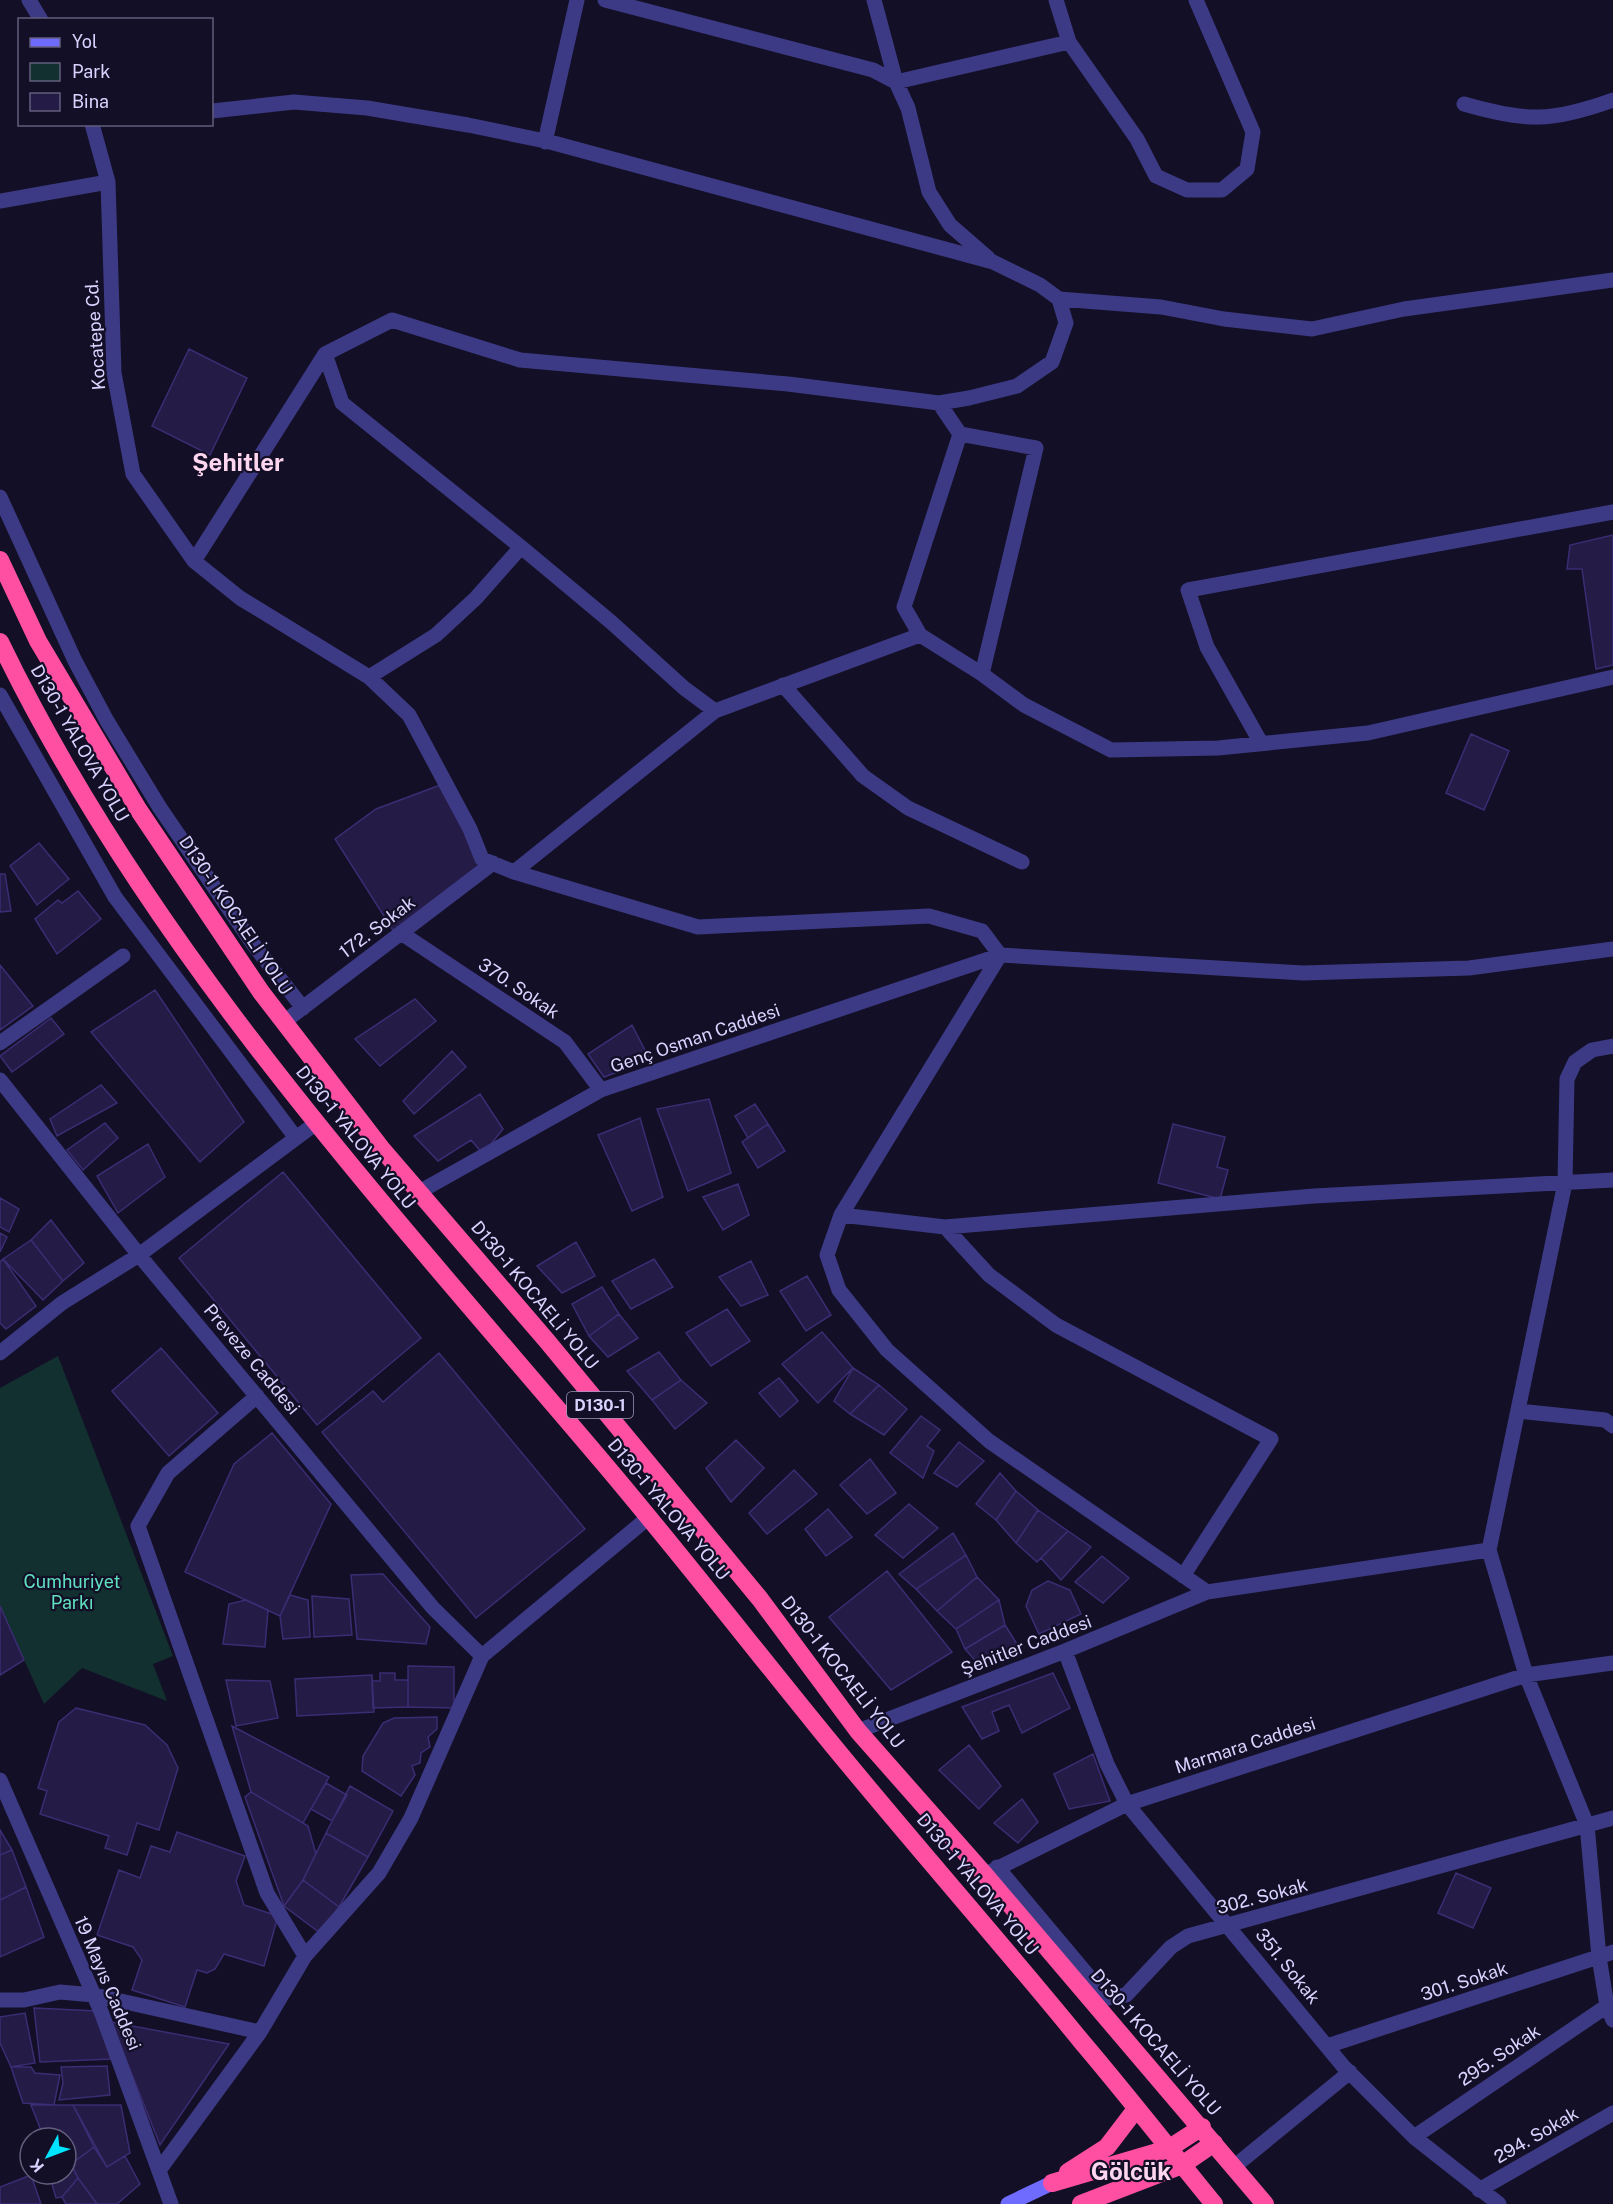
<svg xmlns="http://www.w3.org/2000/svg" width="1613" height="2204" font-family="'Public Sans',sans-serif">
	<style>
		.green { fill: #12302f }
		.building { fill: #241b47; stroke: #3b2d73; stroke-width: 1.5 }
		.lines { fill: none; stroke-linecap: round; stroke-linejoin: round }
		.street { stroke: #3d3a85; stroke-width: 15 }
		.secondary { stroke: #6f6bff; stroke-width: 15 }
		.highway { stroke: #ff4fa3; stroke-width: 18 }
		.labels { text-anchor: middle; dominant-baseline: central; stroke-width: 4.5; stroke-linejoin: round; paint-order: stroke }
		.shield { fill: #130f26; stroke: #9e99be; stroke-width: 1.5 }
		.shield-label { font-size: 16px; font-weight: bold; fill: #d9d4ff }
		.street-label { font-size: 18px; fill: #d9d4ff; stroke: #130f26 }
		.park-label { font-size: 18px; fill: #5fe0c0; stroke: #130f26 }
		.district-label { font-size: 24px; font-weight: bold; fill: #ffd6f0; stroke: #130f26 }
	</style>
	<rect width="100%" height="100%" fill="#130f26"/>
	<path class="green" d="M58,1356L173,1656L153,1664L167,1701L82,1668L44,1704L0,1606V1388Z"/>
	<path class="building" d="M189,349L247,378L210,455L152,426Z
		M1613,535V665L1596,669L1582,569H1567L1570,545Z
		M1471,734L1509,751L1484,810L1446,793Z
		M443,784L483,868L394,932L335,839L376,809Z
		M39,843L69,879L37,905L10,866Z
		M0,874H5L11,911L0,912Z
		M78,891L101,919L57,954L35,919L58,900L62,903Z
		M0,965L33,1006L0,1030Z
		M155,990L244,1122L200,1162L91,1032Z
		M415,999L436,1021L380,1066L355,1039Z
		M51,1018L64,1034L12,1072L0,1056Z
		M632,1025L650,1060L604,1077L588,1054Z
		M452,1051L466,1067L414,1114L403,1101Z
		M101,1085L117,1103L57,1136L50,1119Z
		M480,1094L503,1129L483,1154L471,1140L438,1161L414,1136Z
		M709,1099L731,1173L688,1191L657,1109Z
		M755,1104L768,1124L748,1138L735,1116Z
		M640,1118L663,1197L632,1211L598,1135Z
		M105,1123L118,1138L83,1170L67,1150Z
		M768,1124L785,1151L758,1168L742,1142Z
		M1173,1124L1225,1137L1217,1167L1228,1170L1220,1199L1158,1183Z
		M148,1144L165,1177L118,1213L97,1176Z
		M283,1172L421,1338L317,1425L179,1258Z
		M738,1184L749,1215L723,1230L703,1197Z
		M0,1198L19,1209L9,1232L0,1227Z
		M51,1220L84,1263L63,1281L31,1240Z
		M0,1233L7,1237L0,1252Z
		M31,1240L63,1281L43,1300L3,1259Z
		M576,1242L595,1276L562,1293L537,1266Z
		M3,1259L36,1306L6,1329L0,1323V1262Z
		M654,1259L673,1287L631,1309L612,1281Z
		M751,1261L768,1295L741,1306L719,1277Z
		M807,1276L831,1315L806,1331L780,1291Z
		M602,1287L619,1314L589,1336L572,1304Z
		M727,1309L750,1341L711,1366L686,1333Z
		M619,1314L638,1338L608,1357L589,1336Z
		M822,1332L853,1368L818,1403L782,1364Z
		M161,1348L218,1413L169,1456L112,1391Z
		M659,1352L681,1380L652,1400L627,1371Z
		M439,1353L585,1529L476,1618L322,1432L373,1391L383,1402Z
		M853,1368L879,1385L850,1414L834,1401Z
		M779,1378L798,1401L780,1417L759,1393Z
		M681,1380L707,1403L675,1429L652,1400Z
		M879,1385L907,1409L884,1435L850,1414Z
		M921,1416L940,1430L927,1446L934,1451L923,1478L890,1453Z
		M272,1433L331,1504L280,1616L185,1572L234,1464Z
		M736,1440L764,1468L731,1502L706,1468Z
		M959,1442L984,1461L957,1487L934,1473Z
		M870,1459L896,1493L867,1514L840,1485Z
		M794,1470L817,1494L767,1534L749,1513Z
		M1000,1473L1016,1491L996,1520L976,1504Z
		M1016,1491L1038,1510L1016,1543L996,1520Z
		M909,1504L938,1528L903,1558L875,1535Z
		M828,1509L852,1537L826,1556L805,1529Z
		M1038,1510L1068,1531L1037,1562L1016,1543Z
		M1068,1531L1091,1547L1061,1580L1041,1558Z
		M953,1533L966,1555L916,1589L899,1574Z
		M966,1555L977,1577L937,1611L916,1589Z
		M1102,1556L1129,1578L1103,1603L1075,1582Z
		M887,1571L952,1652L891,1690L829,1617Z
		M383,1574L430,1627L426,1644L357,1639L351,1575Z
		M977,1577L999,1600L956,1629L937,1611Z
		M1048,1581L1070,1590L1081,1614L1039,1634L1026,1606L1032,1590Z
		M290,1595L308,1600L310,1637L283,1639L280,1616Z
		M312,1596L349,1599L352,1635L314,1637Z
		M246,1600L268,1610L265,1647L223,1644L229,1604Z
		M999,1600L1005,1625L965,1649L956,1629Z
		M0,1606L24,1660L0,1675Z
		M1005,1625L1017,1644L981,1667L965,1649Z
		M408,1666L454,1667V1708L408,1707Z
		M380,1673H395V1680H408V1707L373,1708L372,1681H380Z
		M1053,1673L1070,1708L1022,1733L1009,1705L992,1712L999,1731L982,1739L962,1707Z
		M372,1675L374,1712L297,1716L295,1679Z
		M226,1680L270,1681L278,1718L236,1726Z
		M76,1708L145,1725L167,1745L178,1768L159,1830L137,1823L127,1855L105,1848L109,1836L40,1814L47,1791L38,1788L59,1722Z
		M437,1717V1729L428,1737L430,1747L421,1753L420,1763L412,1766L415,1775L401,1796L362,1771L363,1756L383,1723L394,1718Z
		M232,1726L329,1777L303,1823L251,1792Z
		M969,1745L1001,1786L979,1809L939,1770Z
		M1093,1754L1110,1801L1069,1809L1054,1774Z
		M326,1783L347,1795L332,1821L311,1809Z
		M350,1786L393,1811L368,1857L326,1833Z
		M251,1792L308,1826L316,1854L303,1880L284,1906L245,1797Z
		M1022,1799L1038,1822L1018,1843L994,1823Z
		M0,1830L12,1850L0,1855Z
		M177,1832L245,1856L236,1881L244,1905L278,1916L264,1966L224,1954L215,1969L207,1973L197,1970L185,2007L132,1990L142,1960L133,1947L97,1935L119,1870L140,1878L151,1846L170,1852Z
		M326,1833L368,1857L339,1907L303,1880Z
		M12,1850L26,1887L0,1900V1855Z
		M1456,1873L1491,1888L1473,1928L1438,1913Z
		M303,1880L339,1907L320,1933L284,1906Z
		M26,1887L44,1937L0,1957V1900Z
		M34,2008L97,2011L111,2059L40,2062Z
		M25,2013L35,2063L11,2067L0,2043V2017Z
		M111,2022L229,2044L160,2145Z
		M107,2066L110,2095L59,2100L63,2083L61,2067Z
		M11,2067H31L35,2073L60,2075L54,2105L23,2103Z
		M31,2105H73L94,2147L71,2164L66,2153V2138H44Z
		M73,2105H121L130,2153L107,2167Z
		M94,2147L107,2167L125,2156L140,2184L117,2204H97L78,2178L71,2164Z
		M66,2153L78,2178L62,2197L56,2198L49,2174H66Z
		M31,2175L41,2204H0V2187Z
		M78,2178L97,2204H66L62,2197Z"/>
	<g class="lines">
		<path class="street" d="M29,0L41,20
			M605,0L873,70L896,82L908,108L929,192L950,225L988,258
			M874,0L896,82L1069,42
			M1056,0L1069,42L1137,139L1156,176L1187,190H1222L1247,169L1253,132L1196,0
			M1464,104C1526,122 1552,122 1613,100
			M92,124L108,182L114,373L133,474L194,561L240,598L369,677L409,715L470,829L482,859L514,872L698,927L929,916L982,931L1000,955
			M545,142L577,0
			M0,201L108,182
			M1059,299L1161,307L1224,319L1312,329L1404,309L1613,280
			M325,354L342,403L521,547L611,622L684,688L715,711
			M939,403L960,434L904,607L920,635L982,674L1024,705L1111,750L1218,748L1368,733L1613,677
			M960,434L1036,448L982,674
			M0,497L75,661L107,721L160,808L253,944L303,1008
			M194,561L325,354L392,320L520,360L788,384L939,403L969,398L1017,386L1052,362L1066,323L1059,299L1040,285L993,262L550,142L468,125L367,108L294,102L212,111
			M369,677L436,635L476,598L521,547
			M783,685L863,776L908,808L1022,862
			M0,695L115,897L296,1138
			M1261,743L1207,647L1188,590L1613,512
			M514,872L715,711L920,635
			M401,933L565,1042L601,1090
			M1000,955L841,1215L827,1255L839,1290L887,1350L989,1441L1207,1592L1489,1550L1565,1183L1567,1079L1575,1062L1592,1050L1613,1046
			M284,1022L493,863
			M0,1043L123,956
			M0,1080L139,1255L433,1608L482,1656
			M419,1192L601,1090L1000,955L1303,973L1469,968L1613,949
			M841,1215L945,1227L1314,1196L1613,1180
			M945,1227L989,1275L1056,1325L1271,1439L1183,1576
			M0,1353L62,1303L139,1255L315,1124
			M257,1396L168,1473L138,1526L267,1893L305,1956
			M1518,1411L1605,1420L1613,1426
			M1489,1550L1526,1675L1587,1825L1599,1957L1607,2006L1613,2020
			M1065,1651L1107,1764L1127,1804L1343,2066L1414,2137L1499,2204
			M858,1731L1065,1651L1207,1592
			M0,1780L102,2014L171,2204
			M997,1867L1107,1998L1126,1995L1171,1947L1188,1936L1613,1818
			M990,1872L1127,1804L1526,1675L1613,1663
			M0,2000H24L60,1992L94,1995L260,2032
			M1327,2046L1613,1952
			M1414,2137L1607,2006
			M1235,2166L1350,2072
			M160,2169L260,2032L305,1956L379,1873L411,1818L482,1656L649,1517
			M1479,2190L1613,2113"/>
		<path class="secondary" d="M1008,2204L1052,2183"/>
		<path class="highway" d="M0,560L38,641L138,809L261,992L381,1148L547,1341L760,1599L858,1731L985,1875L1265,2204
			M0,642C149,951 387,1207 606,1466C677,1550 744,1636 813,1721C901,1830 994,1934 1082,2042C1127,2095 1170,2150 1214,2204
			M1068,2172L1107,2147L1136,2109
			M1052,2183L1168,2149L1202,2127
			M1081,2204L1182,2165L1214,2143"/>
	</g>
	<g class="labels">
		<rect class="shield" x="567" y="1392" width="66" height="26" rx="4.5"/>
		<g class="shield-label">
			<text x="600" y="1405">D130-1</text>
		</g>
		<g class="street-label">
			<text transform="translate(95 335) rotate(-94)">Kocatepe Cd.</text>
			<text transform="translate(80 743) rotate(60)">D130-1 YALOVA YOLU</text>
			<text transform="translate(236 915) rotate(56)">D130-1 KOCAELİ YOLU</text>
			<text transform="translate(377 927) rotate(-37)">172. Sokak</text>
			<text transform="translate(519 988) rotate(34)">370. Sokak</text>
			<text transform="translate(695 1038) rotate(-19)">Genç Osman Caddesi</text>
			<text transform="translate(356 1137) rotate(51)">D130-1 YALOVA YOLU</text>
			<text transform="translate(535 1295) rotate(50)">D130-1 KOCAELİ YOLU</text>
			<text transform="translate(252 1359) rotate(50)">Preveze Caddesi</text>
			<text transform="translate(669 1509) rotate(50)">D130-1 YALOVA YOLU</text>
			<text transform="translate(1026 1645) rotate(-21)">Şehitler Caddesi</text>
			<text transform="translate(843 1672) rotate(52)">D130-1 KOCAELİ YOLU</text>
			<text transform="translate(1245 1745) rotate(-18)">Marmara Caddesi</text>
			<text transform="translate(978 1884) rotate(50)">D130-1 YALOVA YOLU</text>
			<text transform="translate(1262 1896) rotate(-15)">302. Sokak</text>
			<text transform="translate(1288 1966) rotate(51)">351. Sokak</text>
			<text transform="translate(1464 1981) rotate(-18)">301. Sokak</text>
			<text transform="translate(108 1983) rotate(67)">19 Mayıs Caddesi</text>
			<text transform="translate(1156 2042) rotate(49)">D130-1 KOCAELİ YOLU</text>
			<text transform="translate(1499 2055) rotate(-34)">295. Sokak</text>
			<text transform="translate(1536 2135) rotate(-30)">294. Sokak</text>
		</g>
		<g class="park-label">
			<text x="72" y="1581">Cumhuriyet<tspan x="72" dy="21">Parkı</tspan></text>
		</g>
		<g class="district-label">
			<text x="238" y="462">Şehitler</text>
			<text x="1131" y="2171">Gölcük</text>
		</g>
	</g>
	<rect x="18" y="18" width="195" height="108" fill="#130f26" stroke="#625e7d" stroke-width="1.5"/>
	<rect x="30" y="38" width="30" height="9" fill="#6f6bff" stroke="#625e7d" stroke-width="1.5"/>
	<text x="72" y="48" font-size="18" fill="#d9d4ff">Yol</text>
	<rect x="30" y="63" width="30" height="18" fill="#12302f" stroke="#625e7d" stroke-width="1.5"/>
	<text x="72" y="78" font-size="18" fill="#d9d4ff">Park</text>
	<rect x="30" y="93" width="30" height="18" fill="#241b47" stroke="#625e7d" stroke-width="1.5"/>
	<text x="72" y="108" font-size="18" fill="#d9d4ff">Bina</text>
	<g transform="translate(48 2156) rotate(229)"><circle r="28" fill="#130f26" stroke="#625e7d" stroke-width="1.5"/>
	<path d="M0-4.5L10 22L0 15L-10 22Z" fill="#00e5ff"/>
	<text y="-9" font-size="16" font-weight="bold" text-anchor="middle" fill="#d9d4ff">K</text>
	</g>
</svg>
